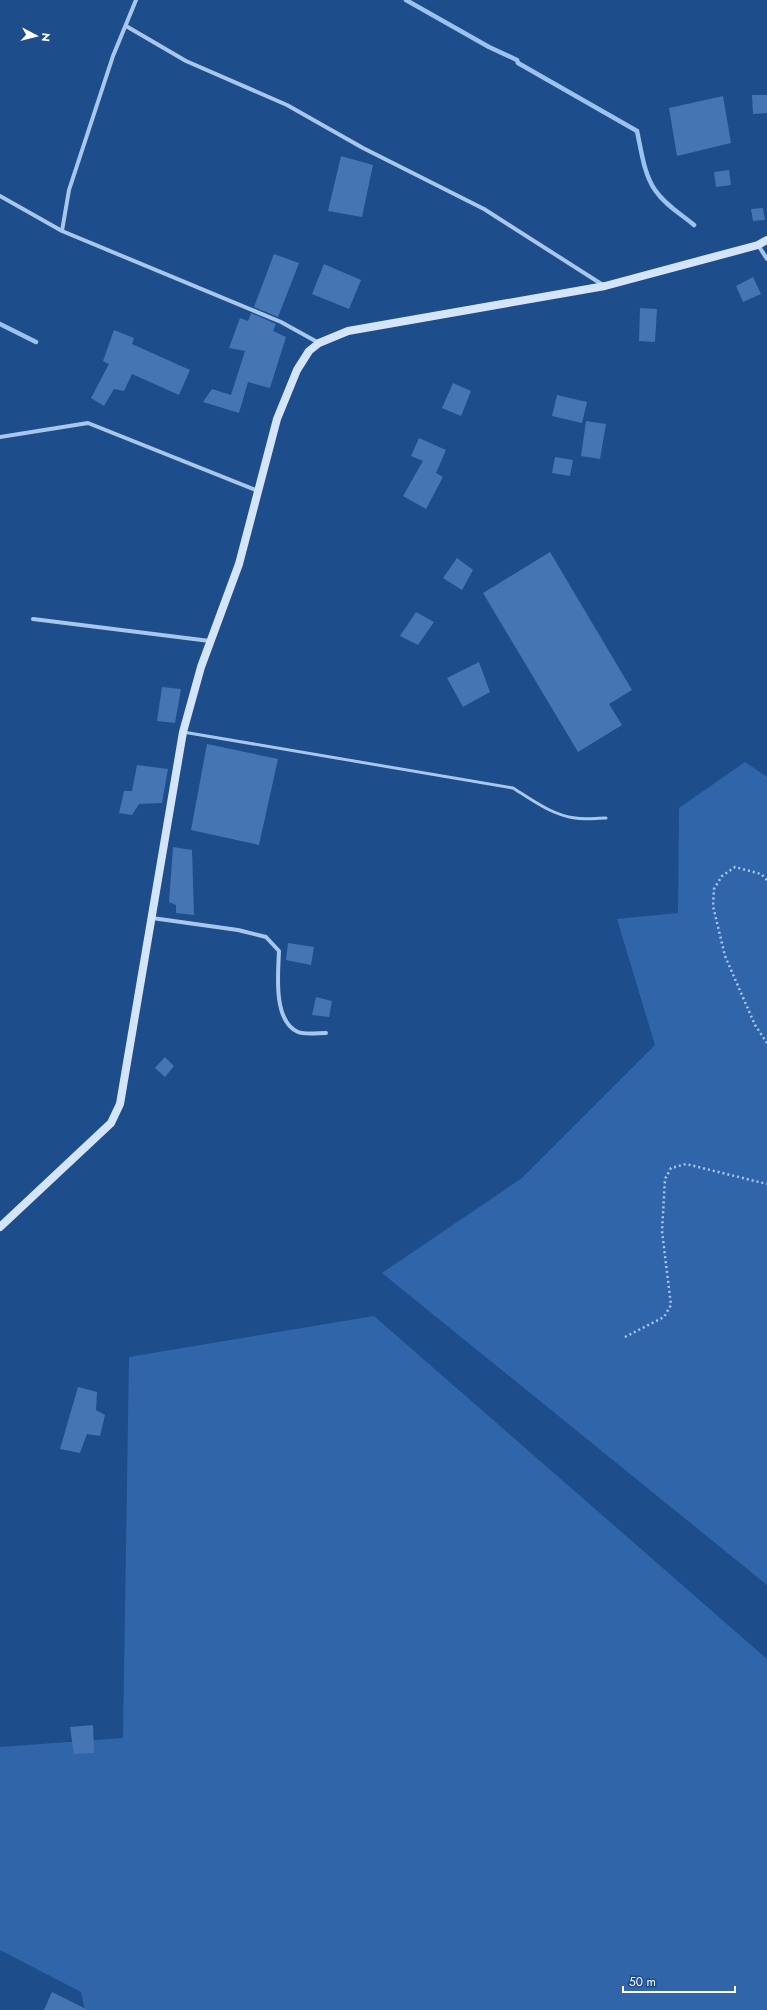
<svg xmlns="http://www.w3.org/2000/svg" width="767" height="2010" font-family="Jost,sans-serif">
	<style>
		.green { fill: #3066a9 }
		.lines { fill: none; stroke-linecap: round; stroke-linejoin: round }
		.stream { stroke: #9cc2ee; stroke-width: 4.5 }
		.building { fill: #4576b3 }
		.path { stroke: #a9c7ec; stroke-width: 2.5; stroke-dasharray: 2 3; stroke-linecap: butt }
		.lane { stroke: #a9c7ec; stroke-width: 3 }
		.street { stroke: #a9c7ec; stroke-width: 4 }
		.secondary { stroke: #d5e5f9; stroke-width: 8 }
	</style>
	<rect width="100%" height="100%" fill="#1d4d8b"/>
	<path class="green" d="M745,762L767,777V1585L382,1273L522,1178L655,1045L617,919L678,913L679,808Z
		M374,1316L767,1659V2010H85L81,1992L0,1950V1747L123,1738L129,1357Z"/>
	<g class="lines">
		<path class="stream" d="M406,0L489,47L517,60L518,63L637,131C641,149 644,175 655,190C665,205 681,214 694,225
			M0,324L36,342"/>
	</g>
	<path class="building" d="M752,95H767V113L753,114Z
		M723,96L731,143L677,156L669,108Z
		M341,156L373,165L362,217L328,211Z
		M729,170L731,185L716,187L714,172Z
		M763,208L765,220L753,221L751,209Z
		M274,254L299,263L278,317L254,307Z
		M324,264L361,280L349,309L312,294Z
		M753,277L761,294L743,302L736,286Z
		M640,308L657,309L655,342L639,341Z
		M251,313L276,324L273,331L286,337L270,388L248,382L239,413L203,402L212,389L231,395L245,351L229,348L240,318L248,321Z
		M114,330L134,338L132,344L190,370L179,395L132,374L124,391L114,389L104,406L91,398L109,364L103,361Z
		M453,383L471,391L461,416L442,408Z
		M557,395L587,402L582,423L552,416Z
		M586,421L606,424L600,459L581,456Z
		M419,438L446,450L436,473L443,477L426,509L403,496L423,461L411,456Z
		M555,457L573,460L570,476L552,473Z
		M550,552L632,690L609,704L622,725L578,752L483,593Z
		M457,558L473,570L462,590L443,578Z
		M416,612L434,622L418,645L400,636Z
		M479,662L490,692L463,707L447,678Z
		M162,687L181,689L175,723L157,721Z
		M207,744L278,759L259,845L191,830Z
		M137,765L168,769L162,803L139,804L132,815L119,813L124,791H132Z
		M173,847L192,850L194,915L176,913V905L169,902Z
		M288,943L314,947L311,965L286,960Z
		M316,997L332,1001L329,1017L312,1015Z
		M165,1057L174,1066L165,1077L155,1068Z
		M78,1387L97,1392L96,1410L105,1415L100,1436L87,1434L80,1453L60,1449Z
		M93,1725L94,1753L74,1754L70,1727Z
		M52,1992L88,2010H44Z"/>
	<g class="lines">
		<path class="path" d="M767,880L761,874L735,867L722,876L714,889L713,906L725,956L755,1025L767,1043
			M625,1337L664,1317L671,1305L662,1231L665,1179L671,1168L686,1164L767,1184"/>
		<path class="lane" d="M183,732L513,788C532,800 552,815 575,818C585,820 596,818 606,818"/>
		<path class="street" d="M126,26L186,61L287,105L363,148L484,209L603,285
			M0,196L62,231L281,322L319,343
			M62,231L69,190L113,56L136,0
			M758,245L767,259
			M0,437L88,423L258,491
			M33,619L210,641
			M152,918L238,930L266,937L279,951C278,974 273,1021 298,1032C305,1035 318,1033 326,1033"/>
		<path class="secondary" d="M0,1227L111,1123L120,1104L183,732L201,667L239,564L277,419L297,370L309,351L319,343L348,331L605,286L758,245L767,240"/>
	</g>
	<g transform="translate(36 36) rotate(97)" stroke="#1d4d8b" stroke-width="3" paint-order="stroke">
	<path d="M0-3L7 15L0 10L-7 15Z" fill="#ffffff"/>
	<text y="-6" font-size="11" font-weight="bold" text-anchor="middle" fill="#ffffff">N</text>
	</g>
	<path d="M623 1986v6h112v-6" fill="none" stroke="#ffffff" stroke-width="2"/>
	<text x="629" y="1986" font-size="12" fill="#ffffff" stroke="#1d4d8b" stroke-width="3" paint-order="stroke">50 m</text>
</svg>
